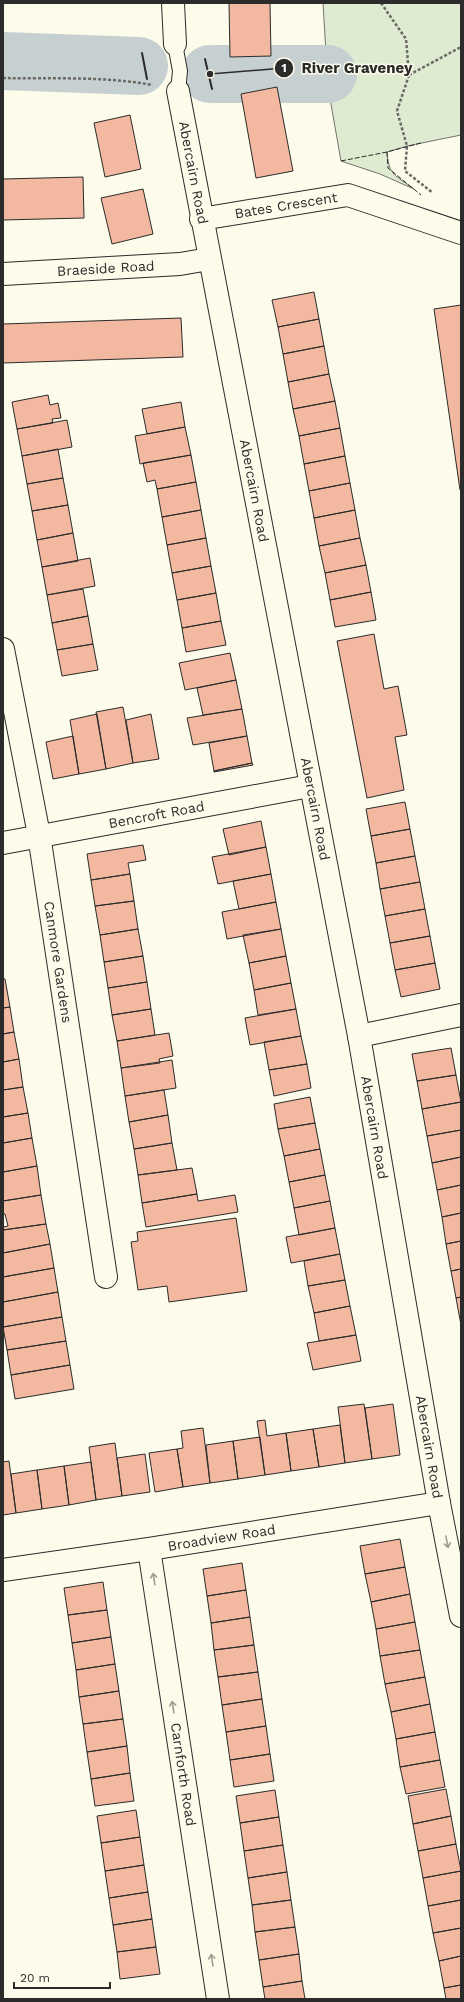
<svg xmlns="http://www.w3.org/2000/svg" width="464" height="2002" font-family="'Work Sans',sans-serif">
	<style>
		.green { fill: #deebd1; stroke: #74746e }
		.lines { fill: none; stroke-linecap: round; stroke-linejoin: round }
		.river { stroke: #c7d0d0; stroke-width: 58 }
		.building { fill: #f2b8a0; stroke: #2b2b2b }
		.lane-casing { stroke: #2b2b2b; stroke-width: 16 }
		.street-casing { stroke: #2b2b2b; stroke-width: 24 }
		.path { stroke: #6a6964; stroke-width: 2.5; stroke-dasharray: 3 2; stroke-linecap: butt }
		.lane { stroke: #fdfbea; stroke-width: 14 }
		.street { stroke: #fdfbea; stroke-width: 22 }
		.fence { stroke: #2b2b2b; stroke-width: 1; stroke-dasharray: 5 2; stroke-linecap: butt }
		.wall { stroke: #2b2b2b; stroke-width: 2 }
		.oneway { stroke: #9e9d94 }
		.labels { text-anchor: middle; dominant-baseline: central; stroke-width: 3; stroke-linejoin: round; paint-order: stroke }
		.street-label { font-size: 14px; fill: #2b2b2b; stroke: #fdfbea }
		.leader { fill: none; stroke: #2b2b2b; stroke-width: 1.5 }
		.callout-dot { fill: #2b2b2b; stroke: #fdfbea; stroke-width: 1.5 }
		.mark-label { font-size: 12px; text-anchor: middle; font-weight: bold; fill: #fff }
		.callout-label { font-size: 15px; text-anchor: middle; font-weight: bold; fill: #2b2b2b; stroke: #fdfbea; stroke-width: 3; stroke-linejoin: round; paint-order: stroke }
	</style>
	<rect width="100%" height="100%" fill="#fdfbea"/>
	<path class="green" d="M323,3H461V135L407,146L387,152C389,176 395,175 414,189L380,174L341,161L328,87Z"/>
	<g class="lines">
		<path class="river" d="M3,61L139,66
			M210,74H328"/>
	</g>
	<path class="building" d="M229,3H270L271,56L230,57Z
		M277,87L293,171L256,178L241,94Z
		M130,115L141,169L105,177L94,123Z
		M83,177L84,218L3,220V179Z
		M143,189L153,234L112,244L101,198Z
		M314,292L319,319L278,327L272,300Z
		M461,305V490H460L434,309Z
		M181,318L183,357L3,363V324Z
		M319,319L324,346L283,354L278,327Z
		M324,346L329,374L288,382L283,354Z
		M329,374L335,401L293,409L288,382Z
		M48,395L50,405L58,403L61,418L52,419L53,423L17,429L12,402Z
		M335,401L340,428L299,436L293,409Z
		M181,402L185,427L147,434L142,409Z
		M67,420L72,447L22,456L17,429Z
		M185,427L191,455L140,464L135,436Z
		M340,428L345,456L304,464L299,436Z
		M58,449L63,478L27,484L22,456Z
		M191,455L196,482L157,489L155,480L147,482L143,463Z
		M345,456L350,483L309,491L304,464Z
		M63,478L68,505L32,511L27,484Z
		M196,482L201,510L162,517L157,489Z
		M350,483L355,510L314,518L309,491Z
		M68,505L73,533L37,540L32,511Z
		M201,510L206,538L167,545L162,517Z
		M355,510L360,538L319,546L314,518Z
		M73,533L78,561L42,567L37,540Z
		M206,538L211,566L172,573L167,545Z
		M360,538L366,565L325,573L319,546Z
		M90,558L95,586L47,595L42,567Z
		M366,565L371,592L330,600L325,573Z
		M211,566L216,593L177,600L172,573Z
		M83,589L88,616L52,623L47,595Z
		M371,592L376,620L335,627L330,600Z
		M216,593L221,621L182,628L177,600Z
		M88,616L93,644L57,650L52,623Z
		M221,621L226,645L186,652L182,628Z
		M374,634L384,689L398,686L407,735L395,737L404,790L367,798L337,641Z
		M93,644L98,670L62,676L57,650Z
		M230,653L236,680L185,690L179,663Z
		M236,680L242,709L203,715L197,688Z
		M123,707L133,763L106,769L96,712Z
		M242,709L247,736L193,745L187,718Z
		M97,714L106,769L79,774L70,720Z
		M151,714L159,759L133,763L126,720Z
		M73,736L79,774L53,779L46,742Z
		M247,736L252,763L214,771L209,743Z
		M252,763L253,765L214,772V771Z
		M405,802L410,829L371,836L366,809Z
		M261,821L266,847L229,855L223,829Z
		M410,829L415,856L376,863L371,836Z
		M143,845L146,860L128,863L130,874L91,880L87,854Z
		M266,847L271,874L218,884L212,857Z
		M415,856L420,882L380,889L376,863Z
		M130,874L134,901L95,906L91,880Z
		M271,874L276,902L239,909L233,881Z
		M420,882L425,909L385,916L380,889Z
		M134,901L138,929L100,935L95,906Z
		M276,902L281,929L227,939L222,912Z
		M425,909L430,936L390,943L385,916Z
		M138,929L143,956L104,962L100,935Z
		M281,929L286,956L249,963L243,935Z
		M430,936L435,963L395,970L390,943Z
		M143,956L147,982L108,988L104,962Z
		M286,956L291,983L254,990L249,963Z
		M435,963L440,989L401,997L395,970Z
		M3,979H5L10,1007L3,1008Z
		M147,982L151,1009L112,1015L108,988Z
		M291,983L296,1009L258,1015L254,990Z
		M10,1007L14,1032L3,1034V1008Z
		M151,1009L155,1035L117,1041L112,1015Z
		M296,1009L301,1036L250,1045L245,1018Z
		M14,1032L19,1059L3,1062V1034Z
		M169,1033L173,1056L159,1059L160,1063L121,1068L117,1041Z
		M301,1036L307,1064L269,1070L264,1042Z
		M451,1048L456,1075L417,1081L412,1054Z
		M19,1059L23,1087L3,1090V1062Z
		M172,1060L176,1088L125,1096L121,1068Z
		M307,1064L311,1088L274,1096L269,1070Z
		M456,1075L461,1102L422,1109L417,1081Z
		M23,1087L28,1113L3,1117V1090Z
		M164,1090L168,1115L129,1122L125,1096Z
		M310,1097L315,1123L278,1129L274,1104Z
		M461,1102V1130L427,1136L422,1109Z
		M28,1113L32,1138L3,1143V1117Z
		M168,1115L172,1143L134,1149L129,1122Z
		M315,1123L320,1149L284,1156L278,1129Z
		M461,1130V1157L432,1163L427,1136Z
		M32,1138L37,1166L3,1172V1143Z
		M172,1143L177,1170L138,1175L134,1149Z
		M320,1149L325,1175L289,1182L284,1156Z
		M461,1157V1185L437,1190L432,1163Z
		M37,1166L41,1195L3,1201V1172Z
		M192,1168L197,1194L142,1203L138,1175Z
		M325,1175L330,1201L294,1208L289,1182Z
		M461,1185V1213L442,1217L437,1190Z
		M197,1194L198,1201L235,1195L238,1212L146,1227L142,1203Z
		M41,1195L46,1224L3,1230V1227L8,1226L5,1214H3V1201Z
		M330,1201L335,1228L299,1235L294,1208Z
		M461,1213V1241L446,1244L442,1217Z
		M236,1218L247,1291L169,1302L167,1286L138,1290L131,1242L138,1241L137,1232Z
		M46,1224L50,1244L3,1253V1230Z
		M335,1228L340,1254L291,1263L286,1237Z
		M461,1241V1269L451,1271L446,1244Z
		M50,1244L54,1268L3,1277V1253Z
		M340,1254L345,1280L308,1286L304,1261Z
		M54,1268L58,1292L3,1302V1277Z
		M461,1269V1297L456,1298L451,1271Z
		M345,1280L350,1306L314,1313L308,1286Z
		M58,1292L62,1317L3,1327V1302Z
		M461,1297V1325L456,1298Z
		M350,1306L356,1335L319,1341L314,1313Z
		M62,1317L66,1341L7,1350L3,1327Z
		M356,1335L361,1361L313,1370L307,1343Z
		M66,1341L70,1365L11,1375L7,1350Z
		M70,1365L74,1389L15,1399L11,1375Z
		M364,1404L372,1459L345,1463L338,1407Z
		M393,1404L400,1455L372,1459L365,1408Z
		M265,1420L267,1436L286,1433L291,1471L265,1475L257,1421Z
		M340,1425L345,1463L319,1467L313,1429Z
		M203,1428L210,1483L183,1487L177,1449L183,1448L181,1431Z
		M313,1429L319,1467L291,1471L286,1433Z
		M260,1437L265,1475L238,1479L233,1441Z
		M233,1441L238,1479L210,1483L206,1445Z
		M115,1443L122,1496L96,1500L89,1447Z
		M177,1449L183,1487L155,1492L149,1453Z
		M145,1454L150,1492L122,1496L117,1458Z
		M9,1461L16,1513L3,1515V1462Z
		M91,1462L96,1500L69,1505L64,1466Z
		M64,1466L69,1505L42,1509L37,1470Z
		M37,1470L42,1509L16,1513L11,1474Z
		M400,1539L405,1567L365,1574L360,1546Z
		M242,1563L246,1590L207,1596L203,1569Z
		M405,1567L410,1594L371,1602L365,1574Z
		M103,1582L107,1610L68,1615L64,1588Z
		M246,1590L250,1617L211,1623L207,1596Z
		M410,1594L415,1622L376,1629L371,1602Z
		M107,1610L111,1637L72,1643L68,1615Z
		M250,1617L254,1645L214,1650L211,1623Z
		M415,1622L420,1650L380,1656L376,1629Z
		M111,1637L115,1664L76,1670L72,1643Z
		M254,1645L258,1672L218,1677L214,1650Z
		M420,1650L425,1677L385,1684L380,1656Z
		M115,1664L119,1691L79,1697L76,1670Z
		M258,1672L262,1699L222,1705L218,1677Z
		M425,1677L430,1704L391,1712L385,1684Z
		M119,1691L123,1719L83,1724L79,1697Z
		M262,1699L266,1726L226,1732L222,1705Z
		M430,1704L435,1732L396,1739L391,1712Z
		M123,1719L127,1746L87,1752L83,1724Z
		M266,1726L270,1754L230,1760L226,1732Z
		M435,1732L440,1760L400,1767L396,1739Z
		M127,1746L130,1773L91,1779L87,1752Z
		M270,1754L274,1781L234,1787L230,1760Z
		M440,1760L445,1787L406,1794L400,1767Z
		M130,1773L134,1801L95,1806L91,1779Z
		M446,1789L451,1816L413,1824L408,1796Z
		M275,1790L279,1817L240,1823L236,1796Z
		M136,1810L140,1837L101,1843L97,1816Z
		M451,1816L456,1844L418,1851L413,1824Z
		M279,1817L283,1845L244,1851L240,1823Z
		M140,1837L144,1865L105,1871L101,1843Z
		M456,1844L461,1871L423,1878L418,1851Z
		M283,1845L287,1872L248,1878L244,1851Z
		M144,1865L148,1892L109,1898L105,1871Z
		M461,1871V1900L428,1906L423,1878Z
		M287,1872L291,1900L252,1905L248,1878Z
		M148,1892L152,1919L113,1925L109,1898Z
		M291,1900L295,1927L255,1932L252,1905Z
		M461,1900V1928L433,1933L428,1906Z
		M152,1919L156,1947L117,1952L113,1925Z
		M295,1927L299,1954L259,1960L255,1932Z
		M461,1928V1956L439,1961L433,1933Z
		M156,1947L160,1974L120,1979L117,1952Z
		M299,1954L302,1981L263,1987L259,1960Z
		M461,1956V1985L444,1988L439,1961Z
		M302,1981L305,1999H265L263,1987Z
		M461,1985V1999H446L444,1988Z"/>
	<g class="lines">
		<defs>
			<path id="lane" d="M175,44L180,71L178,91"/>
			<g id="street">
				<path d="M173,3L175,44"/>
				<path id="s1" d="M178,91L359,1036L439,1503L461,1616"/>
				<path id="s2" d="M201,219L348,195L461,233"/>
				<path id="s3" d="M3,274L180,264L209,259"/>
				<path id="s4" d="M3,649L39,835L106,1277"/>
				<path id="s5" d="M3,843L310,786"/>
				<path d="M359,1036L461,1015"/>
				<path id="s6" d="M149,1549L218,1999"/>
				<path id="s7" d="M3,1570L149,1549L439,1503"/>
			</g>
		</defs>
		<use href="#lane" class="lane-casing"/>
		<use href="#street" class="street-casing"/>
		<path class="path" d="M381,3L406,39L409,75L397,111L407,146L405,171L433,193
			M409,75L461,47
			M3,78C50,79 106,76 152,85"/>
		<use href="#lane" class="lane"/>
		<use href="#street" class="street"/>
		<path class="fence" d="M387,152L388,168L421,195
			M341,161L387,152L421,143"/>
		<path class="wall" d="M142,53L147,79
			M205,59L212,89"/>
	</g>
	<defs><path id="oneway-shaft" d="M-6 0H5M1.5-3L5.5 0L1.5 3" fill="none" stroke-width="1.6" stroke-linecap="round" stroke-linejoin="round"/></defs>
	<g class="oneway">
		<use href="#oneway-shaft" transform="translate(447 1542) rotate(79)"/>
		<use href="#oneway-shaft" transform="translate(154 1579) rotate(-99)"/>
		<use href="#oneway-shaft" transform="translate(173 1707) rotate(-99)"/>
		<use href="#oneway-shaft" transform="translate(212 1960) rotate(-99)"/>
	</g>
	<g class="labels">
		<g class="street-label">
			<text stroke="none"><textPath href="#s1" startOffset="83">Abercairn Road</textPath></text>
			<text stroke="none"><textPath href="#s2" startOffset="86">Bates Crescent</textPath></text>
			<text stroke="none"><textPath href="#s3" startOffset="103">Braeside Road</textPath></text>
			<text stroke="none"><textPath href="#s1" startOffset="407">Abercairn Road</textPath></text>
			<text stroke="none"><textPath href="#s1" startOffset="731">Abercairn Road</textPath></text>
			<text stroke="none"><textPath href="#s5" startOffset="156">Bencroft Road</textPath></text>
			<text stroke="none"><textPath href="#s4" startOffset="318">Canmore Gardens</textPath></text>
			<text stroke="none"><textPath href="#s1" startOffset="1055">Abercairn Road</textPath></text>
			<text stroke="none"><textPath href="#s1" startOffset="1379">Abercairn Road</textPath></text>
			<text stroke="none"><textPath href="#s7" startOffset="221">Broadview Road</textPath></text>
			<text stroke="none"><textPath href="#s6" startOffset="228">Carnforth Road</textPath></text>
		</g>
	</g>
	<path class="leader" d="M210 74L284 68"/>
	<g class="callout-dot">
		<circle cx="210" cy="74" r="4"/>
		<circle cx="284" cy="68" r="10"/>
	</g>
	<g class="mark-label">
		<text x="284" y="72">1</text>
	</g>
	<g class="callout-label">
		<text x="357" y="73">River Graveney</text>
	</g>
	<rect width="464" height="2002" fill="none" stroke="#2b2b2b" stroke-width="8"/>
	<path d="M14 1982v6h96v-6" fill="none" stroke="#2b2b2b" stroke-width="2"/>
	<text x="20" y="1982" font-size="12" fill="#2b2b2b" stroke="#fdfbea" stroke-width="3" paint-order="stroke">20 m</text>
</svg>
